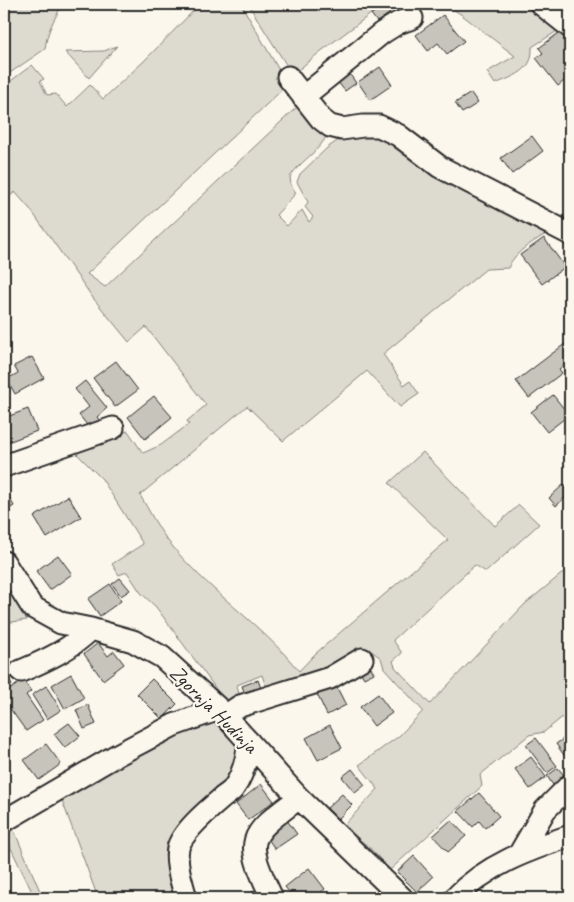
<svg xmlns="http://www.w3.org/2000/svg" width="574" height="902" font-family="Caveat,sans-serif">
	<style>
		.green { fill: #dddad0; stroke: #84827e; fill-rule: evenodd }
		.building { fill: #c7c4bc; stroke: #2b2b2b }
		.lines { fill: none; stroke-linecap: round; stroke-linejoin: round }
		.minor-casing { stroke: #2b2b2b; stroke-width: 25 }
		.minor { stroke: #fbf7ec; stroke-width: 21 }
		.labels { text-anchor: middle; dominant-baseline: central; stroke-width: 4.5; stroke-linejoin: round; paint-order: stroke }
		.street-label { font-size: 21px; fill: #2b2b2b; stroke: #fbf7ec }
	</style>
	<rect width="100%" height="100%" fill="#fbf7ec"/>
	<filter id="ink" filterUnits="userSpaceOnUse"><feTurbulence type="fractalNoise" baseFrequency=".02" numOctaves="2"/><feDisplacementMap in="SourceGraphic" scale="10" xChannelSelector="R" yChannelSelector="G"/><feConvolveMatrix kernelMatrix="1 2 1 2 8 2 1 2 1" color-interpolation-filters="sRGB"/></filter>
	<g filter="url(#ink)">
		<path class="green" d="M4,4H63C54,19 47,31 45,49L4,77Z
			M200,4H241L283,77L327,135C319,152 300,161 290,177L291,185L296,193L276,215L287,226L302,210L309,222L313,217L305,207L308,202L297,182L300,174L327,148L344,136L378,132L552,230C537,240 515,250 508,268L486,269L383,354L404,385L410,381L419,394L400,407L367,371L283,441L247,406L140,495C149,510 157,527 168,541C206,590 261,623 299,671L315,654L448,540L389,483L423,452L495,526L519,505L539,524L486,572L475,565L393,640L402,653L393,661L395,667L430,704L525,604L570,567V711L544,732L529,735L480,775L482,786L390,870L370,848L343,826L378,789L359,765L399,736L423,711L384,668L381,658L371,651L328,675L269,696L262,675L237,685L241,703L230,708L156,607L141,593L127,572L119,575L112,564L143,544L102,479L70,447L128,431L143,453L161,445L189,424L187,421L206,405L146,327L129,342L93,298L30,209L15,192L4,201V86L32,65L44,79L40,81L47,95L56,94L67,107L90,85L103,99L144,61ZM284,88L299,105L105,287L87,274Z
			M248,4H384L320,52L297,71L292,74Z
			M445,4H570V26H565L532,47C532,52 532,58 529,63C523,74 507,79 495,84L487,72L515,56L462,15Z
			M117,46L89,78L65,52L104,51Z
			M4,580L27,620L4,623Z
			M214,722L221,723L241,748L230,784L186,825L180,895L169,898H98L60,795L173,731Z
			M4,827L13,828L43,898H35L6,838L4,840Z"/>
		<path class="building" d="M385,5L390,13L377,22L371,14Z
			M443,15L464,41L447,54L438,43L428,51L416,35Z
			M560,32L570,46V64L566,67L570,72V76L558,86L536,58L543,53L539,48Z
			M380,67L392,85L370,100L358,82Z
			M349,73L356,83L345,91L337,81Z
			M471,93L478,103L462,113L455,103Z
			M532,136L543,151L512,174L501,158Z
			M544,238L565,267L542,284L520,255Z
			M570,340V360L559,369L562,373L529,398L516,381Z
			M32,357L44,378L15,394L7,379L18,373L14,366Z
			M116,361L138,390L115,407L93,378Z
			M85,381L107,408L97,417L102,423L92,431L79,415L89,407L75,389Z
			M553,395L569,415L547,432L531,412Z
			M154,396L172,417L145,439L128,417Z
			M28,409L37,431L8,442L4,432V418Z
			M564,484L570,493L556,506L549,498Z
			M4,488L14,506L4,512Z
			M68,496L81,517L47,538L34,517Z
			M58,555L72,574L50,590L36,571Z
			M120,578L130,590L121,596L112,584Z
			M110,584L121,601L100,616L88,599Z
			M98,643L108,656L114,651L124,664L103,680L84,654Z
			M366,660L374,673L364,678L357,666Z
			M4,672L12,685L4,690Z
			M71,674L84,698L65,709L52,685Z
			M152,679L177,704L162,719L137,694Z
			M23,680L31,691L26,695L43,720L26,731L4,700V694Z
			M258,680L263,694L247,699L242,686Z
			M334,682L346,705L327,715L316,692Z
			M46,686L61,710L47,719L32,695Z
			M378,694L392,713L374,726L360,707Z
			M88,705L96,724L84,729L76,710Z
			M69,723L80,736L65,748L54,734Z
			M330,725L342,748L318,760L306,738Z
			M570,734V755L566,758L556,744Z
			M536,738L557,766L547,773L526,745Z
			M46,744L61,764L39,780L24,760Z
			M531,757L546,777L530,789L515,769Z
			M558,768L567,779L555,788L547,776Z
			M352,769L365,785L355,793L342,777Z
			M261,784L274,801L248,820L236,804Z
			M479,793L499,816L485,828L479,821L473,827L458,811Z
			M342,794L352,805L338,819L327,808Z
			M286,819L297,834L275,849L264,833Z
			M451,820L466,836L448,852L433,836Z
			M414,856L433,877L417,892L397,872Z
			M309,868L325,889L314,898H294L285,887Z
			M255,890L261,898H244Z"/>
		<g class="lines">
			<defs>
				<path id="minor" d="M541,4L570,27
					M288,77L321,119L330,126L342,129L363,126H379L398,135L440,167L570,234
					M303,97L382,33L398,23L412,18
					M4,466L113,428
					M4,562L32,607L61,623L91,629L133,641L162,657L219,709L299,798L402,898
					M21,671C47,660 71,649 91,629
					M225,716L240,706L330,678L362,659
					M4,821L117,755L174,725L219,709
					M520,853L545,810L570,785
					M186,898C182,883 175,864 178,848C182,832 208,810 221,799C224,796 230,793 233,789C243,776 247,758 249,742
					M272,898C244,838 247,837 299,798
					M455,898C486,865 528,850 570,836"/>
			</defs>
			<use href="#minor" class="minor-casing"/>
			<use href="#minor" class="minor"/>
		</g>
	</g>
	<g class="labels">
		<g class="street-label">
			<text transform="translate(214 709) rotate(45)">Zgornja Hudinja</text>
		</g>
	</g>
	<rect width="574" height="902" fill="none" stroke="#fbf7ec" stroke-width="20"/>
	<rect x="10" y="10" width="554" height="882" fill="none" stroke="#2b2b2b" stroke-width="2" filter="url(#ink)"/>
</svg>
